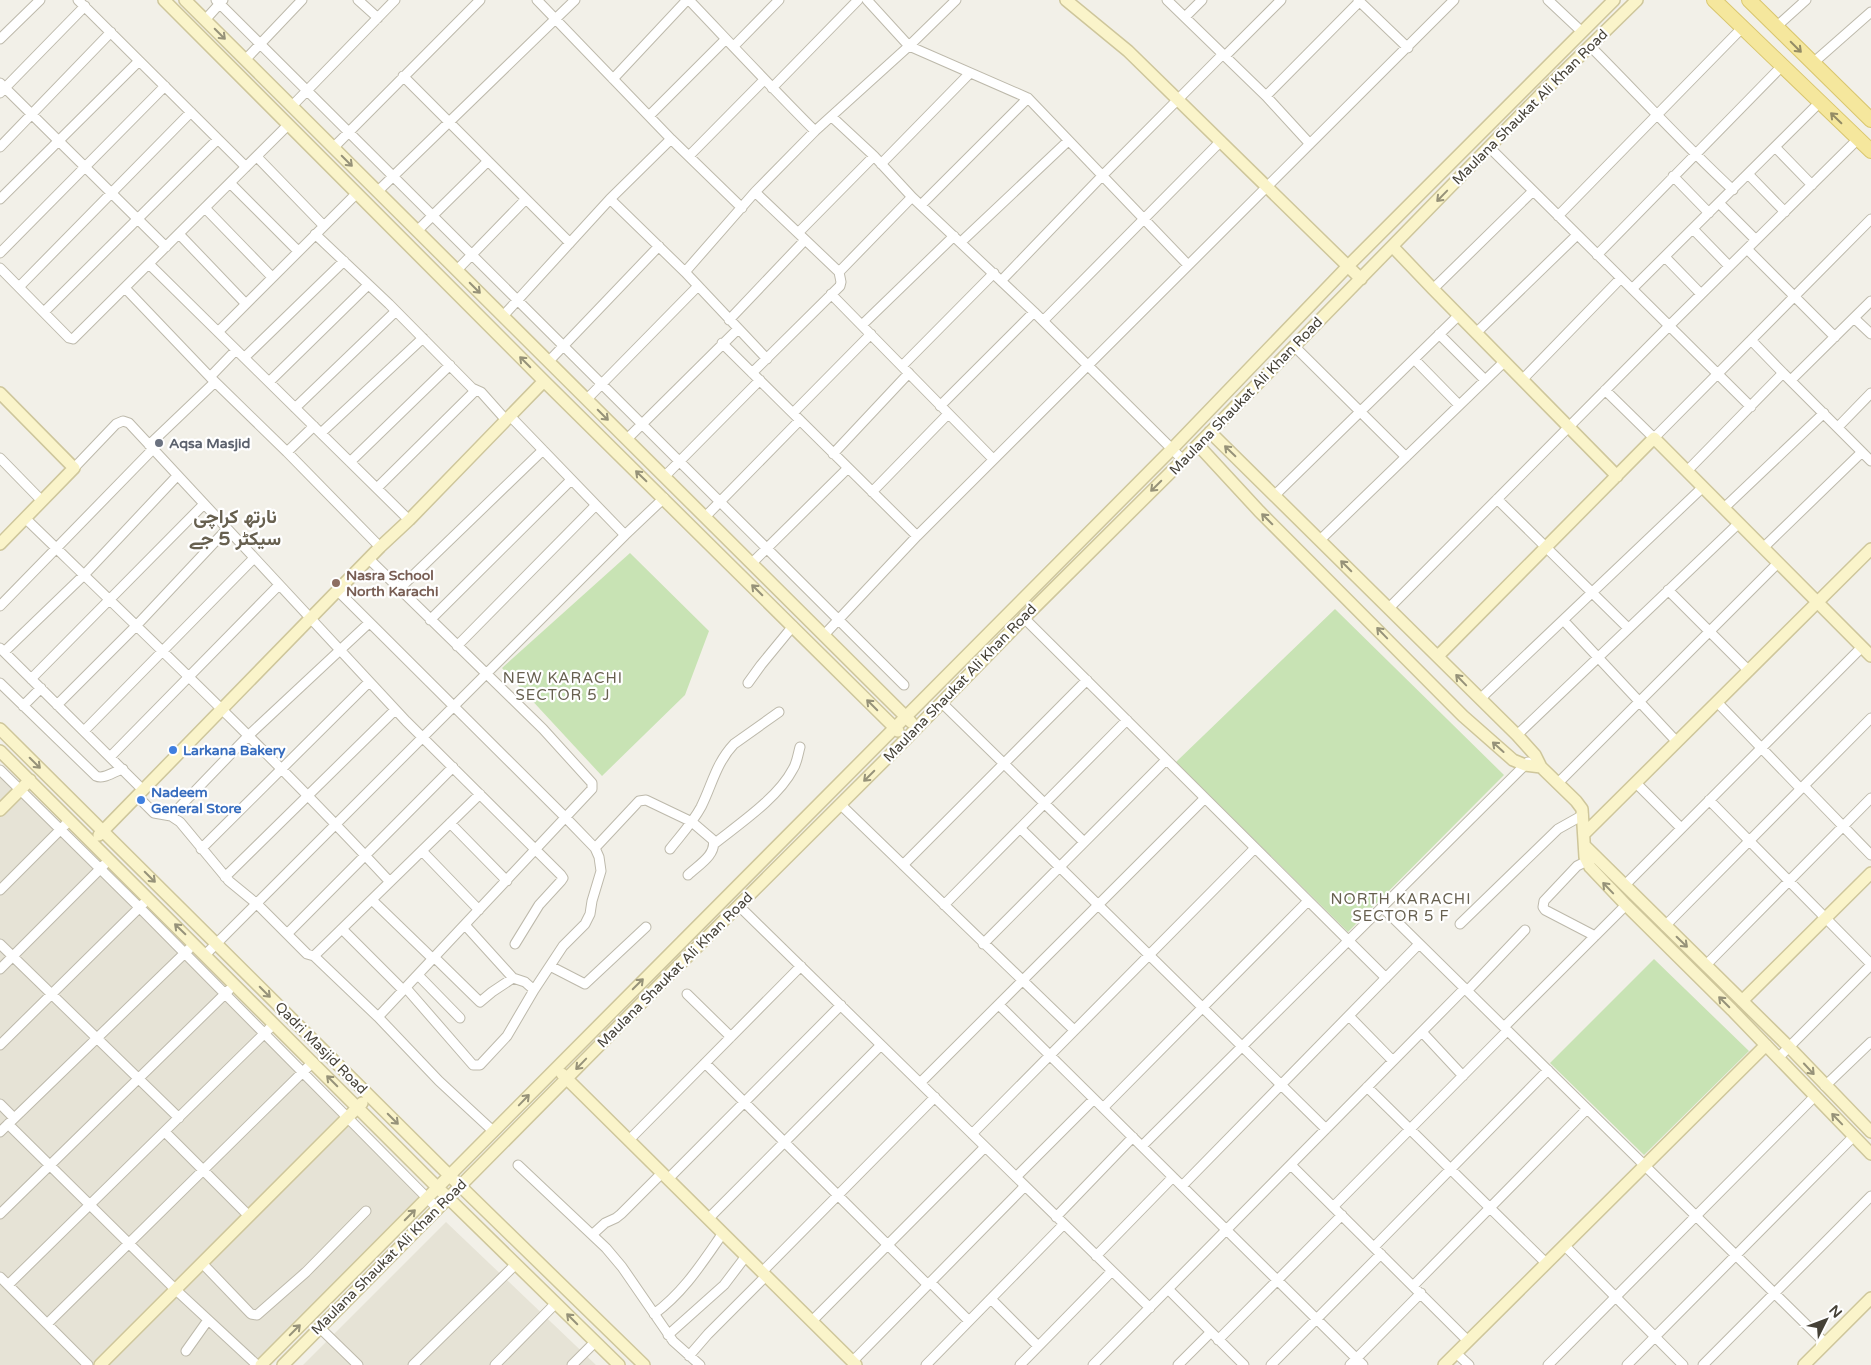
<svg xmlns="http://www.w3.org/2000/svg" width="1871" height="1365" font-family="'Varela Round',Vazirmatn,sans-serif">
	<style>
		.residential { fill: #e6e3d6 }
		.green { fill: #c8e3b4 }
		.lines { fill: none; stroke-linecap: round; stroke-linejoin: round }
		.street-casing { stroke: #bdb9ab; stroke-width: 11 }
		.secondary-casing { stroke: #cec69b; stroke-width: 14 }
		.primary-casing { stroke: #d9c66e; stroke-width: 16 }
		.street { stroke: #fff; stroke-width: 9 }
		.secondary { stroke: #faf4ca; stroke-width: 11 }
		.primary { stroke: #f5e79d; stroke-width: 14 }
		.oneway { stroke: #969279 }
		.oneway2 { stroke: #948c65 }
		.worship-dot { fill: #6b7280; stroke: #fff; stroke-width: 2 }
		.education-dot { fill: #8d6e63; stroke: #fff; stroke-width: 2 }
		.shop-dot { fill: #3f7fe0; stroke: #fff; stroke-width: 2 }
		.labels { text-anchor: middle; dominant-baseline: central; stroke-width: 4.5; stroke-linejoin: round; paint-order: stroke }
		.street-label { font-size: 14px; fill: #454137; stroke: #fff }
		.worship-label { font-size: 14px; font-weight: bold; fill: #5b616d; stroke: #fff; text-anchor: start }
		.education-label { font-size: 14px; font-weight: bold; fill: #785e54; stroke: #fff; text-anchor: start }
		.shop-label { font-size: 14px; font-weight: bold; fill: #366cbe; stroke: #fff; text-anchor: start }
		.neighbourhood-label { font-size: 15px; letter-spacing: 1px; fill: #67604f; stroke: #fff }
		.district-label { font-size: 19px; font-weight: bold; fill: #67604f; stroke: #fff }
	</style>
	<rect width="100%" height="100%" fill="#f2f0e8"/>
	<path class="residential" d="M0,775L423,1197L256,1365H0Z
		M446,1222L596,1365H303Z"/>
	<path class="green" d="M630,553L709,631L685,695L602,776L502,668Z
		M1335,609L1504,775L1348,932L1176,762Z
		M1654,959L1749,1051L1644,1155L1550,1063Z"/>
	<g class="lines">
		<defs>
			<path id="street" d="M78,0L246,167
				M216,0L904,685
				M358,0L378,18
				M537,0L671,139L742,208
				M689,0C731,44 772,88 815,131
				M867,0L909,46L1028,98L1188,265
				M1167,0L1266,96L1310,144
				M1358,0L1408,48
				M1548,0L1581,31
				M1185,17L1202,0
				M205,20L223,0
				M1776,27L1806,0
				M0,39L40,0
				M734,46L779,0
				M1590,46C1638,94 1683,144 1733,190
				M1225,56L1281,0
				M245,60L302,0
				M1813,63L1871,12
				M403,76L570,243
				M613,79L687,0
				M0,83L166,247
				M772,88L858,0
				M0,93L85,6
				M1266,96L1360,1
				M292,106L395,0
				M649,116L726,39
				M832,117L874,156L912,197L1034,312L1183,460
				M0,147L111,32
				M334,147L480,0
				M1489,147L1751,407
				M1775,147L1812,185
				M689,156L764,80
				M257,157L323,225
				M881,164L970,73
				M1748,174L1785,212
				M1673,176L1709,213
				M230,183L298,251
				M378,191L575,0
				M0,199L139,61
				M610,199L685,272L767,359
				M1719,203L1756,240
				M921,205L1028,98
				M205,208L272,277
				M1558,216L1742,28
				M1693,229L1729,266
				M417,231L488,161
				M798,233L874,156
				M179,234L246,304
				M315,234L389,304L472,388L481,392L506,420
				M961,242L1068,141
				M1747,249L1835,337
				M0,253L165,86
				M1597,255L1782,66
				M1665,257L1701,294
				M149,264L409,520
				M0,268L69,338L73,339L288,125
				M457,270L526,199
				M685,272L755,192L815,131L909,46L956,0
				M839,272L912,197
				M1001,281L1101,177L1223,54
				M19,287L191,112
				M125,288L210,377L287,452L380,547
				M1433,289L1533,191
				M1632,289L1820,102
				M831,294L993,459
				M44,312L218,139
				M503,316L610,199L671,139
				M1854,318L1871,334
				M729,320L805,240
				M1043,321L1221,141
				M862,325L954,236
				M218,332L357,193
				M1476,333L1577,235
				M1439,334L1485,380
				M1751,340L1783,373
				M722,343L917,536
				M1294,346L1406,457
				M245,357L344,261
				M1414,359L1459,405
				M549,361L659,246
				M902,366L994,273
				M752,373L840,286L841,282L839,272L755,192
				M210,377L236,350
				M1522,380L1621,278
				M1791,380L1871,301
				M269,382L368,285
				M1605,390L1654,438L1871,219
				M587,399L698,286
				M940,406L1034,312
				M295,408L396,311
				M793,413L871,334
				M510,416L625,535
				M1838,427L1871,393
				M321,433L423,338
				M627,439L738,329
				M149,445L215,382
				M287,452L314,426
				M833,454L909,373
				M0,458L42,501
				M350,462L450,365
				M74,468L116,424L123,421L129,423L406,721L561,875L563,878L561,881L539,905L515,944
				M1687,471L1783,373L1871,461
				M665,476L760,380
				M377,488L476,390
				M872,492L948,414
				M1275,495L1459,315
				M1497,499L1628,628
				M1724,508L1824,413
				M705,517L800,420
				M25,518C149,638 273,756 390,882
				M1320,540L1504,362
				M1763,548L1862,452
				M369,559L543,729L592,783V789L378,1017
				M752,563L848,468
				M399,589L543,450
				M1668,590L1749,671
				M338,591L566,818L595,848L599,857L601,871L592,901L590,914L585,924L563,946L534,990L507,1036L480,1065H473L406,988
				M0,606L153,449
				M1389,608L1669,326L1858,139
				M1024,618L1386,978
				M430,620L571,480
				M1564,621L1677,742
				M824,635L917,536L1454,0
				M457,646L596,505
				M0,648L143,790
				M4,652L84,575L177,476
				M31,679L204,504
				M0,683L96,776C104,780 114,771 123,769
				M748,683L761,665L793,626
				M1480,699L1703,487
				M942,703L1084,842
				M1718,703L1801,789
				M57,705L136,626L227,529
				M23,706L41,688
				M84,731L254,558
				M1517,735L1739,523
				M110,757L279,585
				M0,770L140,908L437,1208
				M1558,783L1778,563
				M1636,783L1681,828
				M1804,786L1871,855
				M137,796L154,813L171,816L180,822L229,881L257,904L307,954L314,956L480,794
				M1709,800L1871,964
				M840,804L1074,1030
				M171,816L248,736L369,623
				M450,823L507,881
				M1020,828L1326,1129
				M714,844C739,824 778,798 793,769C797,763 798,754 800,747
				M595,848L639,801L646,800L692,822L713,840C717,855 697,866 688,875
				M201,849L369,682
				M670,849C681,835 693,822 701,807C712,785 716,763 734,744L779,712
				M422,851L479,910
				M1587,861L1577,866L1544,901L1543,907L1545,910L1595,936
				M903,865L1087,680
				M225,877L395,710
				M1625,885L1862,647
				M0,890L69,821
				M372,900L433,959
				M944,905L1127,720
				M739,906L1150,1308
				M1382,907L1825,1343
				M1460,924L1558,829L1583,815
				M465,925L513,978L525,982L534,990
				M1665,926L1871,718
				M342,929L403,990
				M287,934L453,767
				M0,944L179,1118
				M983,944L1166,760
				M205,955L625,535L664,498
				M314,956L378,1017L439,1081L493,1131
				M434,957L480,1002L492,992L513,978
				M1706,965L1871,798
				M550,966L585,984L646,927
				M0,969L104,865
				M418,975L460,1018
				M1467,991L1525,930
				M687,994L731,1037
				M999,1005L1363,1365
				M1349,1016L1393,1061
				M1504,1027L1626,905
				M1422,1032L1463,1076
				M0,1045L143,904
				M1778,1058L1871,965
				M705,1063L928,1285
				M920,1083L1205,798
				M1825,1086L1871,1042
				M1367,1087L1546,1263
				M0,1104L14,1118
				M1103,1108L1308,901
				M8,1124L176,1290L257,1365
				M0,1132L189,949
				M165,1132L249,1216
				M972,1134L1255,848
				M629,1140L801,966
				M1142,1146L1528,762
				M518,1165L606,1248L622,1267L673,1341L700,1365
				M1291,1165L1468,1341
				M1016,1177L1094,1099
				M668,1179L841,1005
				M1182,1186L1419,944
				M1333,1207L1507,1031
				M0,1214L229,990
				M1056,1217L1133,1137
				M708,1219L881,1045
				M593,1234L605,1223L616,1218L621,1214L662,1173
				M1564,1245L1683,1365
				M1374,1247L1548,1070
				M1096,1256L1173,1177
				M202,1263L251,1314L257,1315L306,1272L366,1211
				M762,1272L935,1097
				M0,1277L88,1365
				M930,1282L969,1321
				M8,1285L274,1024
				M1413,1286L1587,1109
				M1168,1289L1244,1365
				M991,1299L1038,1346
				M654,1314C684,1292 702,1263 723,1233
				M812,1321L985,1147
				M47,1324L313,1062
				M320,1328L358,1365
				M668,1335L724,1285L746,1256
				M1218,1340L1342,1215
				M186,1351L208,1320
				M1456,1353L1469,1365
				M689,1356L708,1334L766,1276
				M852,1362L1025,1186
				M413,1365L516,1264
				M495,1365L556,1303
				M572,1365L595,1342
				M926,1365L1064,1224
				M1020,1365L1112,1271
				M1093,1365L1465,988
				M1178,1365L1211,1332
				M1271,1365L1381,1254
				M1350,1365L1421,1293
				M1548,1365L1815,1096
				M1627,1365L1854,1136
				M1703,1365L1871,1196"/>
			<path id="secondary" d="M164,0L544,381L898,731
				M185,0L911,722
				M1066,0L1128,51L1361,279
				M1393,247L1433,289L1617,476
				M0,393L74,468L0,544
				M1210,432L1517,735L1535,755L1541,767L1576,801L1582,809L1585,857L1590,867L1626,905L1732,1010L1871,1154
				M1198,445L1259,511L1463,716L1513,760L1525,765L1541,767
				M1438,656L1654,438L1871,656
				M0,729L450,1176L644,1365
				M0,751L437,1187L619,1365
				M0,810L30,780
				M1584,834L1871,549
				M99,835L380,547L409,520L544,381
				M1585,846L1789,1047L1871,1132
				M1742,1001L1871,873
				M562,1074L856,1365
				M100,1365L362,1103
				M261,1365L1172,449L1347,267L1614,0
				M283,1365L673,971L906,739L1024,618L1183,460L1542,93L1637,0
				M1444,1365L1766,1045
				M1804,1365L1871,1298"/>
			<path id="primary" d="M1714,0L1871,151
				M1749,0L1871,120"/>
		</defs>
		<use href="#street" class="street-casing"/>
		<use href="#secondary" class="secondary-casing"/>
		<use href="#primary" class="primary-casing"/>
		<use href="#street" class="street"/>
		<use href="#secondary" class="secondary"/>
		<use href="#primary" class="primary"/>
	</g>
	<defs><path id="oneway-shaft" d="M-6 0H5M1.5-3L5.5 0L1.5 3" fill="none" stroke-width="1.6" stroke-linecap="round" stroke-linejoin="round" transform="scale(1.25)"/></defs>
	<g class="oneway">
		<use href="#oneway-shaft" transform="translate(220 34) rotate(45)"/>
		<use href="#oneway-shaft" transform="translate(347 161) rotate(45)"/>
		<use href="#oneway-shaft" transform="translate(1442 196) rotate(134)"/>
		<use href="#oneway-shaft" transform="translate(475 288) rotate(45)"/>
		<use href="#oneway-shaft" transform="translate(525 362) rotate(-135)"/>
		<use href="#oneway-shaft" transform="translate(603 415) rotate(45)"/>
		<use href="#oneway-shaft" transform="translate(1230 451) rotate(-136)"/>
		<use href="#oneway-shaft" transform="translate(641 476) rotate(-136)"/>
		<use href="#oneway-shaft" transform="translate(1156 486) rotate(135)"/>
		<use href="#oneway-shaft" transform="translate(1267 519) rotate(-135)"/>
		<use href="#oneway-shaft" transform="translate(1346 566) rotate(-135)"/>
		<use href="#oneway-shaft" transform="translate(757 590) rotate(-135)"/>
		<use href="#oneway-shaft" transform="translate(1382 633) rotate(-134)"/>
		<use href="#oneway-shaft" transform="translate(1461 680) rotate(-134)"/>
		<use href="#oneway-shaft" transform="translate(872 705) rotate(-135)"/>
		<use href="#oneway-shaft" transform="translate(1498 747) rotate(-138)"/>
		<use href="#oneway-shaft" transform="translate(35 763) rotate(45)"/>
		<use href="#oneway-shaft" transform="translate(869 776) rotate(135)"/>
		<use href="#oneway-shaft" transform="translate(150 877) rotate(45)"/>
		<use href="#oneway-shaft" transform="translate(1608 888) rotate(-134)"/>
		<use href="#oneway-shaft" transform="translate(180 929) rotate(-136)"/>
		<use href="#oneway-shaft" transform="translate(1682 942) rotate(44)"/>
		<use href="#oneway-shaft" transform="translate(638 984) rotate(-45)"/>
		<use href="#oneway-shaft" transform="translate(265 992) rotate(45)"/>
		<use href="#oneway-shaft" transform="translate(1724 1002) rotate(-135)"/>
		<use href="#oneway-shaft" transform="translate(581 1064) rotate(134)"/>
		<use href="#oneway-shaft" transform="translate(1809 1069) rotate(47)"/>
		<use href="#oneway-shaft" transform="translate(332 1081) rotate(-135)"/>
		<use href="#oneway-shaft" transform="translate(524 1100) rotate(-46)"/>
		<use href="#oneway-shaft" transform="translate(393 1119) rotate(45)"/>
		<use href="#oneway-shaft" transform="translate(1837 1119) rotate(-134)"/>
		<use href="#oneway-shaft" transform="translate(410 1215) rotate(-45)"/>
		<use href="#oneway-shaft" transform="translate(572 1319) rotate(-135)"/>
		<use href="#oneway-shaft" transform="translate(295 1330) rotate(-45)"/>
	</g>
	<g class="oneway2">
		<use href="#oneway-shaft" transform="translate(1796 47) rotate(45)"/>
		<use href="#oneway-shaft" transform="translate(1836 118) rotate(-136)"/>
	</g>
	<circle class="worship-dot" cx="159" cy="443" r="5"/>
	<circle class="education-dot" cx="336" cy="583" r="5"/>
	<g class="shop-dot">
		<circle cx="173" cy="750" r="5"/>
		<circle cx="141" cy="800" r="5"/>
	</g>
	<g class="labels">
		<g class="street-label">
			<text transform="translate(1530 107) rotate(-45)">Maulana Shaukat Ali Khan Road</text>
			<text transform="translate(1246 396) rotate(-46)">Maulana Shaukat Ali Khan Road</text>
			<text transform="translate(960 683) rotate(-46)">Maulana Shaukat Ali Khan Road</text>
			<text transform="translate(675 970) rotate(-45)">Maulana Shaukat Ali Khan Road</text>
			<text transform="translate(321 1048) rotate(45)">Qadri Masjid Road</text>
			<text transform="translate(389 1257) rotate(-45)">Maulana Shaukat Ali Khan Road</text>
		</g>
		<g class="worship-label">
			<text x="169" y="443">Aqsa Masjid</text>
		</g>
		<g class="education-label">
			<text x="346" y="575">Nasra School<tspan x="346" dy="16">North Karachi</tspan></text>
		</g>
		<g class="shop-label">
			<text x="183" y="750">Larkana Bakery</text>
			<text x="151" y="792">Nadeem<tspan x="151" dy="16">General Store</tspan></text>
		</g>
		<g class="neighbourhood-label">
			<text x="563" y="678">NEW KARACHI<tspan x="563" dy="17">SECTOR 5 J</tspan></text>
			<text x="1401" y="899">NORTH KARACHI<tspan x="1401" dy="17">SECTOR 5 F</tspan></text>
		</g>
		<g class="district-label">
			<text x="235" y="517">نارتھ کراچی<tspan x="235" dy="22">سیکٹر 5 جے</tspan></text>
		</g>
	</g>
	<g transform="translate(1826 1320) rotate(48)" stroke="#ffffff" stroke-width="4" paint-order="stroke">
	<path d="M0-4L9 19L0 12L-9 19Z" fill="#454137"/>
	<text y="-8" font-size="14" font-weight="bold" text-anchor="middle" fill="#454137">N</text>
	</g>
</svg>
